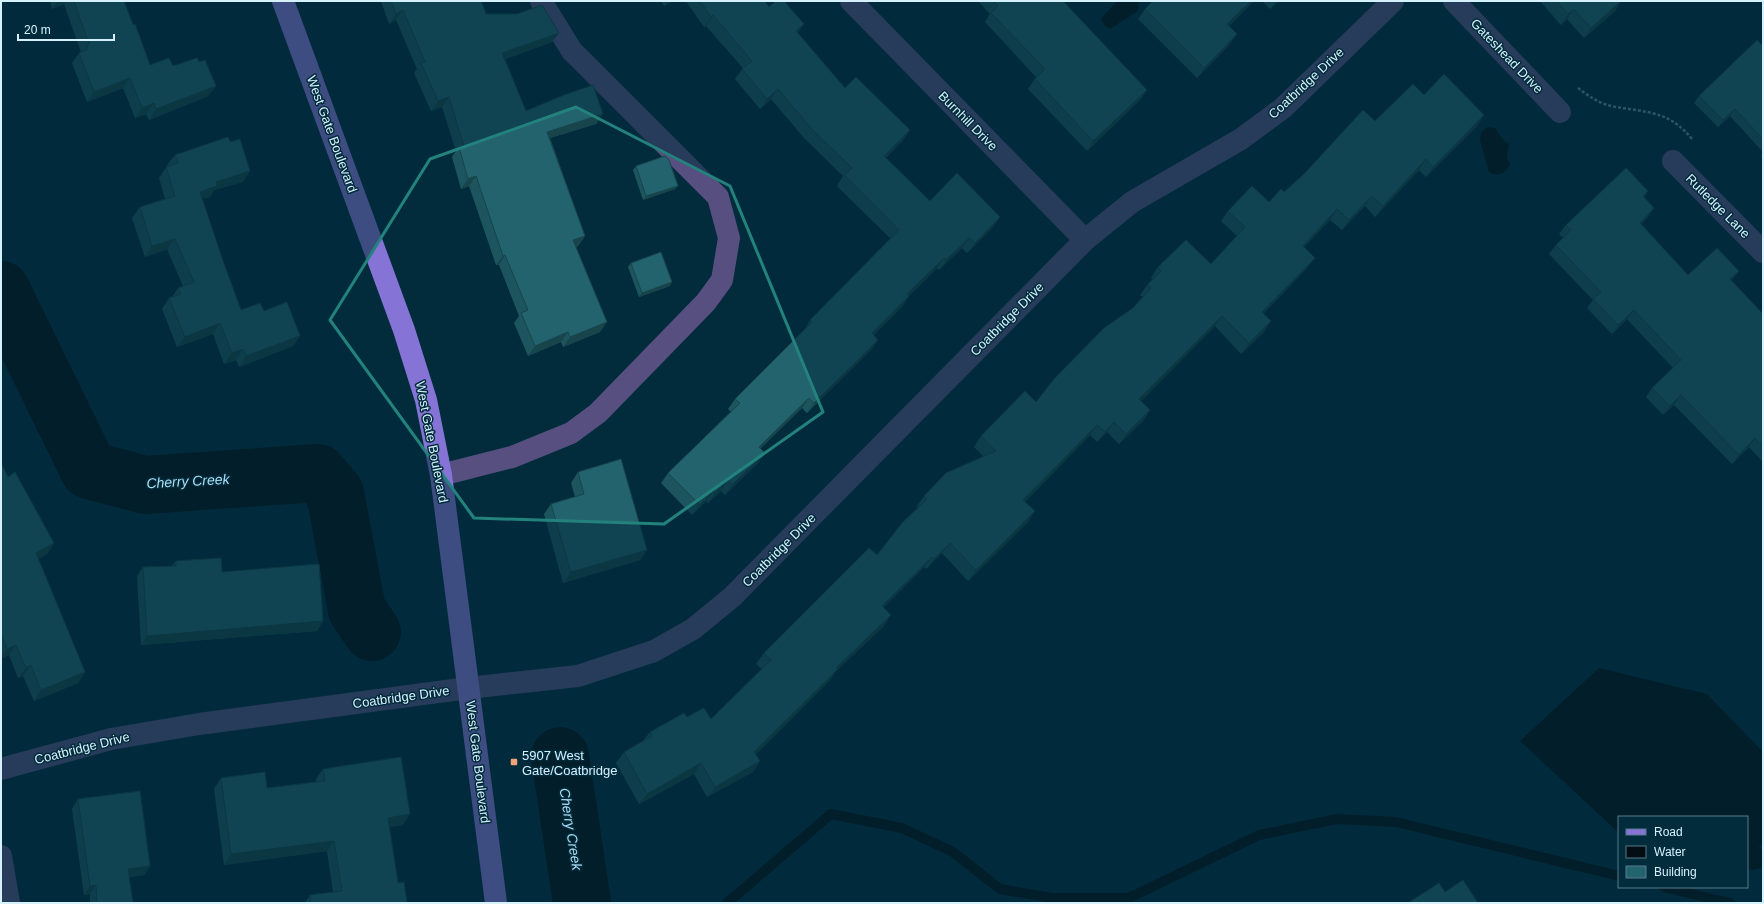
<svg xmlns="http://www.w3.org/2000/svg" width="1764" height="904" font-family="Arial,sans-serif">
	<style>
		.water { fill: #030e14 }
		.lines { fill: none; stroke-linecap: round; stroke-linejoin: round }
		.stream { stroke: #030e14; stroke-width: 10 }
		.river { stroke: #030e14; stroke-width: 58 }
		.path { stroke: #638694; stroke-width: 2.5; stroke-dasharray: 3 2; stroke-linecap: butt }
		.minor { stroke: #564f7f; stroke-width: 22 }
		.major { stroke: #8573d6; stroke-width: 22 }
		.wall { fill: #1d555e }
		.shaded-wall { fill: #18454c }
		.building { fill: #22636d; stroke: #18454c }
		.marked { fill: none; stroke: #23827c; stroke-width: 3; stroke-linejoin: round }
		.poi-dot { fill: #efa378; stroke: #022c3c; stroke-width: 1.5 }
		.labels { text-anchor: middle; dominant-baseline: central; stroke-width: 3; stroke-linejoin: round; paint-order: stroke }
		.street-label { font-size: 13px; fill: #d6f1fe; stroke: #022c3c }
		.poi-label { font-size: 13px; fill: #d6f1fe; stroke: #022c3c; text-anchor: start }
		.water-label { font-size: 14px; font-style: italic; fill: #afddf3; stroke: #022c3c }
	</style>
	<rect width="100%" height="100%" fill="#022c3c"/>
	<path class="water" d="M1117,1H1139L1138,11L1110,29L1105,26L1101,19Z
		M1488,127L1495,128L1504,141L1509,144L1507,158L1510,164C1506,174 1498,177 1489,172L1480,140L1481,132Z
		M1599,668L1707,694L1763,752V843L1759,847L1763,851V867L1753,870L1747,869V817H1619V833L1520,741Z"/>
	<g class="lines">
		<path class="stream" d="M1664,887L1730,903
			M727,903L831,814L902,828L953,852L1000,889L1052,898H1129L1259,835L1337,819L1396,822L1619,876"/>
		<path class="river" d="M1,290L89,470L145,485L318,473L335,493L357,610L372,632
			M560,756L582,903"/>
		<path class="path" d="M1578,88C1587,95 1596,101 1607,105C1614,107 1622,108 1629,109C1657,113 1673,116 1692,139"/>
		<path class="minor" d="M851,1L1085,240
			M1454,1L1560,112
			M1673,161L1763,252
			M441,475L512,457L571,433L598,413L706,302L722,280L729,238L718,197L572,51L541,1
			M1,769L111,739L199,724L468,688L578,676L654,651L693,629L732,597L1085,240L1132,202L1241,139L1283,108L1393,1
			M1,856L9,903"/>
		<path class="major" d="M283,1L404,330L426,400L441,475L496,903"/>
	</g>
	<path class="wall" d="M50,1H124L133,25L150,65L173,66L199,62L216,86L208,96L149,120L146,114L135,118L123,88L87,102L72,63L79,53L81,52L64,4L52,9Z
		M381,1H481L486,14L559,33L552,42L505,59L526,111L603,114L596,124L550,138L585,236L578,246L576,247L600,332L563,347L561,342L528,356L514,323L519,316L499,265H496L469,186L461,189L452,157L456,151L442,107L431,111L414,73L417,69L396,20L389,24Z
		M661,1H673L664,6Z
		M686,1H765L769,7L798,33L845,88L910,130L903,140L886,158L930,201L1000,217L993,227L967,253L962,248L939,270L937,268L909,296L902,307L873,335L878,340L871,350L807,413L802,408L760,448L758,463L725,495L721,491L708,503L706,501L692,515L661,483L668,473L731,412L728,409L735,399L804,331L810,320L891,239L837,186L843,176L805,139L771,99L760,109L735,79L743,68L706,26L704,27Z
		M978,1H1064H1063L1141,99L1087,151L1028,89L1036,77L985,22L990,14Z
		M1254,1L1229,26L1230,44L1197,78L1138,19L1145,9Z
		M1262,1H1279L1270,9Z
		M1540,1H1621L1615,11L1584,38L1567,19L1561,25Z
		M1763,46V152L1730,116L1718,127L1694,103L1699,96Z
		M1424,95L1477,126L1426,177L1419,170L1375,217L1365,206L1342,230L1330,220L1304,247L1307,268L1264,313V332L1241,354L1215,326L1141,401L1150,410L1143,421L1119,444L1107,432L1097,442L1090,435L1025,502L1028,522L968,581L942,553L926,569L924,567L884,607V626L836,671L830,680L756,754L760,761L753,772L707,797L694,774L639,804L616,763L624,752L643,741L650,732L687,717L711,719L762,669L756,664L764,653L877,555L918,508L917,506L924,496L984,457L974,447L981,436L1036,402L1133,308L1143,297L1140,295L1148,284L1153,280L1151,278L1158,267L1211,264L1237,236L1221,221L1228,211L1269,202L1284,192L1375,121Z
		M1763,153V159L1761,156Z
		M175,155L243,182L214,190L210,197L202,199L223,261L241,310L264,311L293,346L239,367L236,360L224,364L213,334L177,347L162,309L169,298L172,297L178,288L183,286L167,249L145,257L132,218L140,207L165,199L159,178L166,167H168L167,165Z
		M636,166L675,189L643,200L633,170Z
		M1648,191L1644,197L1648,217L1641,224L1688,275L1732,281L1763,314V462L1749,447L1732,464L1674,405L1663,415L1646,397L1652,388L1673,368L1627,319L1612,334L1587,308L1593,300L1549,254L1556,245L1563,238L1559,234L1566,225Z
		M631,263L670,286L639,297L628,267Z
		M1,463L8,477L54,543L47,554L38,559L85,672L78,683L34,701L23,676L18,678L9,655L1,659Z
		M578,472L647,550L640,560L563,583L544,514L551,504L575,497L571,483Z
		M176,561L222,572L317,631L141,645L137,576L143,567L172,566Z
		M323,769L403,825L389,827L398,883L407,903H305L310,895L333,892L327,851L224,865L214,789L221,778L267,788L316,782V779Z
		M78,799L150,866L144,875L129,877L133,903H90V894L84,895L72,809Z"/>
	<path class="shaded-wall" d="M58,1H67L64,4L52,9Z
		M668,1H673L664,6Z
		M1251,1H1254L1220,34L1227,24Z
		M1276,1H1279L1270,9Z
		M1621,1L1615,11L1584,38L1591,28Z
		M1574,9L1567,19L1561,25L1568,14Z
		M403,10L396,20L389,24L396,14Z
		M713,15L706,26L704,27L711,17Z
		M804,24L797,34L796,31Z
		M559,33L552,42L495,63L502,53Z
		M1237,34L1230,44L1197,78L1204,68Z
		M130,78L123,88L87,102L94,92Z
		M216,86L208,96L149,120L156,109Z
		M778,89L771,99L760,109L767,99Z
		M1147,90L1141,99L1087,151L1093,141Z
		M449,97L442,107L431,111L438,101Z
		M154,103L146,114L135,118L142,108Z
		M1735,109L1730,116L1718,127L1723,120Z
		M603,114L596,124L540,141L547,132Z
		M1484,115L1477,126L1426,177L1433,167Z
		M910,130L903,140L877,166L884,156Z
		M1426,159L1419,170L1375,217L1383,206Z
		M250,171L243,182L214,190L210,197L192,202L200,192L216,182Z
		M476,176L469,186L461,189L468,179Z
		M678,186L675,189L643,200L646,196Z
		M1372,196L1365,206L1342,230L1349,220Z
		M1654,208L1648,217L1633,232L1640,223Z
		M1337,209L1330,220L1296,256L1303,246Z
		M1000,217L993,227L967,253L975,243Z
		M585,236L578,246L566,250L573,240Z
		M969,238L962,248L939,270L946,260Z
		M175,239L167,249L145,257L152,246Z
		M505,255L499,265H496L503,256Z
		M944,258L937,268L900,304L907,294Z
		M1315,258L1307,268L1255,322L1262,312Z
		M1739,271L1732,280L1724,288L1730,279Z
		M672,282L670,286L639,297L642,293Z
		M909,296L902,307L865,344L872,333Z
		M1634,310L1627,319L1612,334L1618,325Z
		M1222,316L1215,326L1132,410L1139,399Z
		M1271,321L1264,332L1241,354L1249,343Z
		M607,322L600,332L563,347L570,337Z
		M220,323L213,334L177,347L185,337Z
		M568,332L561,342L528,356L535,346Z
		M300,336L293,346L239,367L246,356Z
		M878,340L871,350L807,413L814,403Z
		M243,349L236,360L224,364L232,353Z
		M1681,395L1674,405L1663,415L1670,406Z
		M809,398L802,408L752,457L759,447Z
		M1150,410L1143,421L1119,444L1126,434Z
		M1114,422L1107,432L1097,442L1105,432Z
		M1097,425L1090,435L1016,511L1023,500Z
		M1755,438L1749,447L1732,464L1739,455Z
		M765,453L758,463L725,495L732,485Z
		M728,480L721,491L708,503L715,493Z
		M713,491L706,501L692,515L700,505Z
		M1035,511L1028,522L968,581L976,570Z
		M54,543L47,554L29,564L36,553Z
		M950,543L942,553L926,569L934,559Z
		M647,550L640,560L563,583L571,572Z
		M932,557L924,567L875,616L882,606Z
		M891,615L884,626L836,671L830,680L747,763L754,752L836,668Z
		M323,621L317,631L141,645L147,636Z
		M16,645L9,655L1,659V657L7,649Z
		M31,665L23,676L18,678L26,668Z
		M85,672L78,683L34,701L41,690Z
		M760,761L753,772L707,797L715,787Z
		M701,763L694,774L639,804L647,794Z
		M410,814L403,825L380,828L388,818Z
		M334,841L327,851L224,865L231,854Z
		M150,866L144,875L121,878L128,869Z
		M96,885L90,894L84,895L90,886Z"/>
	<path class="building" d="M74,1H124L133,25L135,24L150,65L169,58L173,66L197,58L199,62L205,60L216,86L156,109L154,103L142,108L130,78L94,92L79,53L88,49L87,45L89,44Z
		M391,1H481L486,14H517L542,5L559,33L502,53L526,111L564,95L593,85L603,114L547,132L585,236L573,240L607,322L570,337L568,332L535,346L521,313L528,310L505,255L503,256L476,176L468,179L459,147L464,146L449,97L438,101L421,63L425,62L403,10L396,14Z
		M700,1H765L769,7L776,1H784L804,24L796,31L845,88L856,77L910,130L884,156L930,201L957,173L1000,217L975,243L969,238L946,260L944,258L907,294L909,296L872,333L878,340L814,403L809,398L759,447L765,453L732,485L728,480L715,493L713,491L700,505L668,473L740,403L735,399L812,322L810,320L899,230L844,175L852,168L812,129L778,89L767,99L742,69L752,61L713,15L711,17Z
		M993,1H1063L1147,90L1093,141L1035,79L1045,69L991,13L998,6Z
		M1153,1H1251L1227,24L1237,34L1204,68L1145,9Z
		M1557,1H1621L1591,28L1574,9L1568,14Z
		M1757,40L1763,46V139L1735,109L1723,120L1699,96Z
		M1444,74L1484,115L1433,167L1426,159L1383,206L1372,196L1349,220L1337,209L1303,246L1315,258L1262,312L1271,321L1249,343L1222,316L1139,399L1150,410L1126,434L1114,422L1105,432L1097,425L1023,500L1035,511L976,570L950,543L934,559L932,557L882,606L891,615L836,668L838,669L754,752L760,761L715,787L701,763L647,794L624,752L652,736L650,732L684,713L687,717L704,708L711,719L771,660L764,653L869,548L877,555L902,523L927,499L924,496L946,473L996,451L981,436L1025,391L1036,402L1054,379L1104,328L1133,308L1151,288L1148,284L1161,271L1158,267L1186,240L1211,264L1245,227L1228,211L1252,186L1269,202L1281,189L1284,192L1304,174L1363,110L1375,121L1413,84L1424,95Z
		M228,137L230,142L240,139L250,171L216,182L217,186L200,192L223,261L241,310L260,303L264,311L287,302L300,336L246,356L243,349L232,353L220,323L185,337L169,298L181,294L178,288L194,282L175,239L152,246L140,207L175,196L166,167L178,163L175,155Z
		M665,156L669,160L678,186L646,196L636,166Z
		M1626,168L1648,191L1643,196L1654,208L1640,223L1688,275L1717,248L1739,271L1730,279L1763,314V446L1755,438L1739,455L1681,395L1670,406L1652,388L1681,360L1634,310L1618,325L1593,299L1601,292L1556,245L1571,230L1566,225Z
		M661,252L672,282L642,293L631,263Z
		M621,459L647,550L571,572L551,504L584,494L578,472Z
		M1,463L8,477L15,472L54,543L36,553L85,672L41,690L31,665L26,668L16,645L7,649L1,634Z
		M221,558L222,572L319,564L323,621L147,636L143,567L176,566V561Z
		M401,757L410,814L388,818L398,883L404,882L407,903H311L310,895L342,891L334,841L231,854L221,778L265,772L267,788L325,781L323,769Z
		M140,791L150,866L128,869L133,903H97L96,885L90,886L78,799Z
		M1463,880L1478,903H1408L1439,883L1445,892Z"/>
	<path d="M0 0H1764V904H0ZM576,107L730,186L823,412L664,524L474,518L330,320L430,159Z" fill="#022c3c" fill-opacity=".55" fill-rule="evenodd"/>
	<path class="marked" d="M576,107L730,186L823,412L664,524L474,518L330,320L430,159Z"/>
	<rect class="poi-dot" x="510" y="758" width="8" height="8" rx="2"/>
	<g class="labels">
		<g class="street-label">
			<text transform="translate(1507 56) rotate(46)">Gateshead Drive</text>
			<text transform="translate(1306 83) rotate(-43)">Coatbridge Drive</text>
			<text transform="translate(968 121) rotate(45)">Burnhill Drive</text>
			<text transform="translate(332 134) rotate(70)">West Gate Boulevard</text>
			<text transform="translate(1718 206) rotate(45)">Rutledge Lane</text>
			<text transform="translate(1007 319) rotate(-45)">Coatbridge Drive</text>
			<text transform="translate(432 442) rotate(79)">West Gate Boulevard</text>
			<text transform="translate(779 550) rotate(-45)">Coatbridge Drive</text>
			<text transform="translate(401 697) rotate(-8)">Coatbridge Drive</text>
			<text transform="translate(82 748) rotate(-14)">Coatbridge Drive</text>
			<text transform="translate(478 762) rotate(83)">West Gate Boulevard</text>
		</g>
		<g class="poi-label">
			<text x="522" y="755">5907 West<tspan x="522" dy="15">Gate/Coatbridge</tspan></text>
		</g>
		<g class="water-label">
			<text transform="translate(188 481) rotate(-3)">Cherry Creek</text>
			<text transform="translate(571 829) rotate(81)">Cherry Creek</text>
		</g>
	</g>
	<rect width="1764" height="904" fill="none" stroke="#d6f1fe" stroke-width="4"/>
	<rect x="1618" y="816" width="130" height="72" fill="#022c3c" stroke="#577b8a"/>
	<rect x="1626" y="829" width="20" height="6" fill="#8573d6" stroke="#577b8a"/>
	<text x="1654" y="836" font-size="12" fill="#d6f1fe">Road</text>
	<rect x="1626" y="846" width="20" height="12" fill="#030e14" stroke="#577b8a"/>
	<text x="1654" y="856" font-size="12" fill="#d6f1fe">Water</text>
	<rect x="1626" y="866" width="20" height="12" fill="#22636d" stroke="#577b8a"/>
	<text x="1654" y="876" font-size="12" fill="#d6f1fe">Building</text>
	<path d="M18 34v6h96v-6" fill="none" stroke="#d6f1fe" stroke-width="2"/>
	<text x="24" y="34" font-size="12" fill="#d6f1fe" stroke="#022c3c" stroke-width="3" paint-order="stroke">20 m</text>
</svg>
